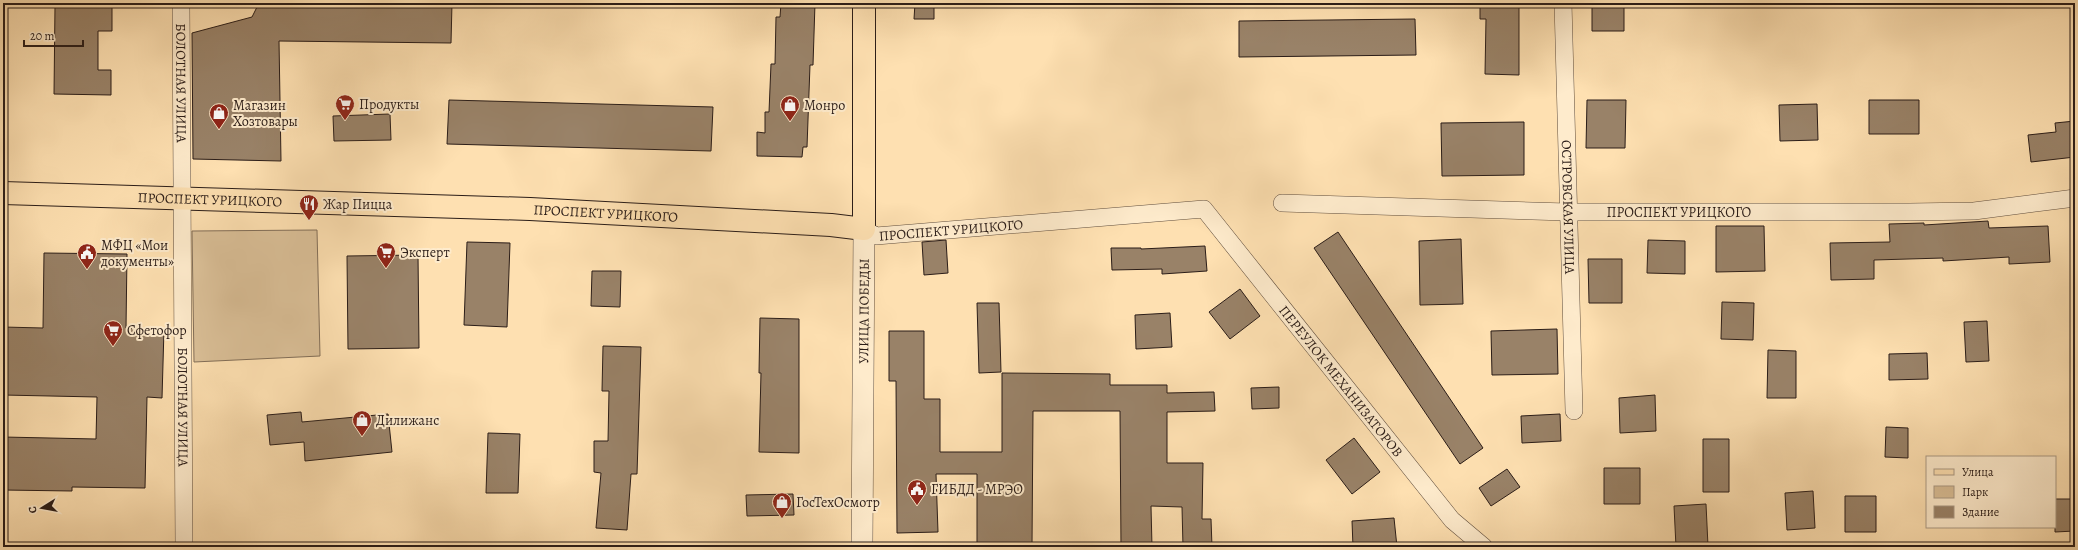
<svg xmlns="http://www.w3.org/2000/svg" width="2078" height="550" font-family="Alegreya,serif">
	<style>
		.green { fill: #dabf97; stroke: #826e58 }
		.building { fill: #998268; stroke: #2b1d18 }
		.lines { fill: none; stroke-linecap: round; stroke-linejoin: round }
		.minor-casing { stroke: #604e3e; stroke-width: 18 }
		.tertiary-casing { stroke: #604e3e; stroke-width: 22 }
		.primary-casing { stroke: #2b1d18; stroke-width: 24 }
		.minor { stroke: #feebcc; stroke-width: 17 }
		.tertiary { stroke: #feebcc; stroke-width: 21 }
		.primary { stroke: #fee0b1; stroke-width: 22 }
		.labels { text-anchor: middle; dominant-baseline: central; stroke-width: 4; stroke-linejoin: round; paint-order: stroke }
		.street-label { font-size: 14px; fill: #2b1d18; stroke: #feebcc }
		.poi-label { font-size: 14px; fill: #2b1d18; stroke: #feebcc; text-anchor: start }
	</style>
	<rect width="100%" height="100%" fill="#fee0b1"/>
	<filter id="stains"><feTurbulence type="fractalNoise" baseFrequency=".005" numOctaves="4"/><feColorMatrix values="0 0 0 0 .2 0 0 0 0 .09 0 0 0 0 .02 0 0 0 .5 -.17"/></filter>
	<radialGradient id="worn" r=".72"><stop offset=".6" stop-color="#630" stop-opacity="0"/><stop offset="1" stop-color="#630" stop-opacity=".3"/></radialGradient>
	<path class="green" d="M317,230L320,356L194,362L192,231Z"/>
	<path class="building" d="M259,3H452L451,43L279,41L281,161L193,159L192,33L252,17Z
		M781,3H815L813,65H810L807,147H803L802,157L757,156V132L765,133V112H769L771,64H775L776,17H780Z
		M915,3H934V19H914Z
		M1480,3H1519V75L1485,74L1486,19H1480Z
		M1592,3H1624V31H1592Z
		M55,6H112V31H98V70H111V95L54,94Z
		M1415,19L1416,55L1239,57V21Z
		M449,100L713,107L711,151L447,144Z
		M1587,100H1626L1625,148H1586Z
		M1869,100H1919V134H1869Z
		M1817,104L1818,140L1780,141L1779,105Z
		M390,114L391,140L334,141L333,116Z
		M2075,121V157L2031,162L2028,135L2056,132L2055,123Z
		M1524,122V175L1442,176L1441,123Z
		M1988,221L1989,228L2048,226L2050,262L2009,264V257L1943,261V258L1874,260V279L1831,280L1830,243L1890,242L1889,224L1924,223V225Z
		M1716,226H1764L1765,271L1716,272Z
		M1338,232L1483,448L1460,464L1314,248Z
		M1461,239L1463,304L1420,305L1419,241Z
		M946,240L948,273L924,275L922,242Z
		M1648,240L1685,241V274L1647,273Z
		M467,242L510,243L507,327L464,325Z
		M1205,246L1207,271L1162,274V269L1112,270L1111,248H1141V249Z
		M44,253L127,254L126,328L164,329L162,398L147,397L145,488L72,487V491L3,490V437L96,439L97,397L3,395V327L43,328Z
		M418,255L419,348L348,349L347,256Z
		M1588,259H1622V303H1589Z
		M592,271H621L620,307L591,306Z
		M1240,289L1260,316L1230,339L1209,312Z
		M1722,302L1754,303L1753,340L1721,339Z
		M977,303H999L1001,372L979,373Z
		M1170,313L1172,347L1136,349L1135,315Z
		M760,318L799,319V453L759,452L761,373H759Z
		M1987,321L1989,361L1966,362L1964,322Z
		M1557,329L1558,374L1492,375L1491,331Z
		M889,331H924V399H940V452H1002V373L1110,374V385H1167V393L1214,392L1215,411L1167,412V463H1203L1202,519H1211L1212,547H1183L1182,507L1151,506L1152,547H1121L1120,411H1033L1032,547H977V474H936L938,532L897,533L896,381H889Z
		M603,346L641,347L637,474H631L627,530L596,528L601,473L594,472V441H608L609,391H602Z
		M1768,350L1796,351V398H1767Z
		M1927,353L1928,379L1889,380V354Z
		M1279,387V408L1252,409L1251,388Z
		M1655,395L1656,431L1620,433L1619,398Z
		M301,412L302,422L388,414L392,452L305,461L304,442L270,445L267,415Z
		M1560,414L1561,441L1522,443L1521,416Z
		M1886,427L1908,428V458L1885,457Z
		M488,433L520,434L518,493H486Z
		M1354,438L1380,472L1352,494L1326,460Z
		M1703,439H1729V492H1703Z
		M1604,468H1640V504H1604Z
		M1507,469L1520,487L1491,506L1479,488Z
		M1813,491L1815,528L1787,530L1785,493Z
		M793,494L794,515L747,516L746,495Z
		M1845,496H1876V532H1845Z
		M2055,499H2075V531L2055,532Z
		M1706,504L1708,546L1676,547L1674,506Z
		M1394,518L1397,547H1353L1352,521Z"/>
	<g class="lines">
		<defs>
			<g id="minor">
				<path id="s1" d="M181,3L184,547"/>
				<path id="s2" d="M1563,3L1574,411"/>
				<path id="s3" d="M1282,203L1567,212H1909L1974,211L2075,198"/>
				<path id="s4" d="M864,229L876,236L1204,209L1452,520L1484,547"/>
			</g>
			<g id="tertiary">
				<path id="s5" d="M862,547L864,229"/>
			</g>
			<g id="primary">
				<path id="s6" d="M3,193L530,209L831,225L864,229V3"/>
			</g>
		</defs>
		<use href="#minor" class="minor-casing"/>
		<use href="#tertiary" class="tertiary-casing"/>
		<use href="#primary" class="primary-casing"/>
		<use href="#minor" class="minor"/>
		<use href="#tertiary" class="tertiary"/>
		<use href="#primary" class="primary"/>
	</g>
	<defs>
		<symbol id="supermarket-pin" viewBox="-11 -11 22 30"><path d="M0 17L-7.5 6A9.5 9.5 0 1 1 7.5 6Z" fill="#8f2418" stroke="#feebcc"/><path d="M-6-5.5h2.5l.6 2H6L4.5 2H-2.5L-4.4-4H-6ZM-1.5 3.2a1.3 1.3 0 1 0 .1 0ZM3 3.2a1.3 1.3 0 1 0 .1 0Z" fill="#fff"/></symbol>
		<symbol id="shop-pin" viewBox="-11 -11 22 30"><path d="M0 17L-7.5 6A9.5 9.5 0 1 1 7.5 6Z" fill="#8f2418" stroke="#feebcc"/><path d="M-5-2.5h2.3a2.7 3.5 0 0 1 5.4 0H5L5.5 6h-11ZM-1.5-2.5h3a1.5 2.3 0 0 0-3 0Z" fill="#fff"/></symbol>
		<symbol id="restaurant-pin" viewBox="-11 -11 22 30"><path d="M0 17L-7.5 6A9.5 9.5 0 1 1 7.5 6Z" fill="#8f2418" stroke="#feebcc"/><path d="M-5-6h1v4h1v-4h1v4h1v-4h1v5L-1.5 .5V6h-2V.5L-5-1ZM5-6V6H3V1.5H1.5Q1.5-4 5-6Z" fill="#fff"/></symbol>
		<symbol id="civic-pin" viewBox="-11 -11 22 30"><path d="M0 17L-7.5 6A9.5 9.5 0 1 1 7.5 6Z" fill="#8f2418" stroke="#feebcc"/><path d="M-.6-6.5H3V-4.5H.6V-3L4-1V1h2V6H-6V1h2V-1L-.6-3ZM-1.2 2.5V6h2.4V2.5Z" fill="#fff"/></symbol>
	</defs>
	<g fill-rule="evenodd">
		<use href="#supermarket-pin" x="334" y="93" width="22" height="30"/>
		<use href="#shop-pin" x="779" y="94" width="22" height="30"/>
		<use href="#shop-pin" x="208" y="102" width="22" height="30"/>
		<use href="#restaurant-pin" x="298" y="193" width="22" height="30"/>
		<use href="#supermarket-pin" x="375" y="241" width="22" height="30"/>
		<use href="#civic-pin" x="76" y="242" width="22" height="30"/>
		<use href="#supermarket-pin" x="102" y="319" width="22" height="30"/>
		<use href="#shop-pin" x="351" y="409" width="22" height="30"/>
		<use href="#civic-pin" x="906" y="478" width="22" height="30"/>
		<use href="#shop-pin" x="771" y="491" width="22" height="30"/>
	</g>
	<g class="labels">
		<g class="street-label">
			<text stroke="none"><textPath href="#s1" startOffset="80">БОЛОТНАЯ УЛИЦА</textPath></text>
			<text stroke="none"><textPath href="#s6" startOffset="207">ПРОСПЕКТ УРИЦКОГО</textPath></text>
			<text stroke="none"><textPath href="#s2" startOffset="204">ОСТРОВСКАЯ УЛИЦА</textPath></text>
			<text stroke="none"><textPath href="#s3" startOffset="397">ПРОСПЕКТ УРИЦКОГО</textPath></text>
			<text stroke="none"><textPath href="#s6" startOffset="603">ПРОСПЕКТ УРИЦКОГО</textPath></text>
			<text stroke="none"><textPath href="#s4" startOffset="89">ПРОСПЕКТ УРИЦКОГО</textPath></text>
			<text stroke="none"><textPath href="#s5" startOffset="236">УЛИЦА ПОБЕДЫ</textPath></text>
			<text stroke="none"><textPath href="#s4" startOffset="563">ПЕРЕУЛОК МЕХАНИЗАТОРОВ</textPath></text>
			<text stroke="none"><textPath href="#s1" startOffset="404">БОЛОТНАЯ УЛИЦА</textPath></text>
		</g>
		<g class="poi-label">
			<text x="359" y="104">Продукты</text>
			<text x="233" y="105">Магазин<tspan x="233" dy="16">Хозтовары</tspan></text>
			<text x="804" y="105">Монро</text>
			<text x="323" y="204">Жар Пицца</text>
			<text x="101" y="245">МФЦ «Мои<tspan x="101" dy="16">документы»</tspan></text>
			<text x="400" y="252">Эксперт</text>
			<text x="127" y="330">Сфетофор</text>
			<text x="376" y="420">Дилижанс</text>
			<text x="931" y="489">ГИБДД - МРЭО</text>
			<text x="796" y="502">ГосТехОсмотр</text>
		</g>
	</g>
	<rect width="2078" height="550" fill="none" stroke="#fee0b1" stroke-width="16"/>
	<rect x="4" y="4" width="2070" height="542" fill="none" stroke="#2b1d18" stroke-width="2"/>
	<rect x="8" y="8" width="2062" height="534" fill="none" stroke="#2b1d18"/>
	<rect x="1926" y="456" width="130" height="72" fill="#feebcc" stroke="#aa9984"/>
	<rect x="1934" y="469" width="20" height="6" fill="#fee0b1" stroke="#aa9984"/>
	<text x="1962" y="476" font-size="12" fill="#2b1d18">Улица</text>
	<rect x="1934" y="486" width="20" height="12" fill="#dabf97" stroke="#aa9984"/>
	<text x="1962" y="496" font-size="12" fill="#2b1d18">Парк</text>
	<rect x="1934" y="506" width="20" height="12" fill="#998268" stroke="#aa9984"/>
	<text x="1962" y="516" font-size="12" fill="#2b1d18">Здание</text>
	<g transform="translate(42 508) rotate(259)" stroke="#feebcc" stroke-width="3" paint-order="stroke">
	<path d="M0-3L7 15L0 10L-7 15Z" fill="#2b1d18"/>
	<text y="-6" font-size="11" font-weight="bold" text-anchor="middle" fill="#2b1d18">С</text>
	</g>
	<path d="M24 40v6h59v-6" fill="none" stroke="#2b1d18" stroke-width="2"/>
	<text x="30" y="40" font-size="12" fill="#2b1d18" stroke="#feebcc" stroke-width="3" paint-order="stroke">20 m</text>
	<rect width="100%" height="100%" filter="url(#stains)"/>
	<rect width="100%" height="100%" fill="url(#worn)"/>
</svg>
